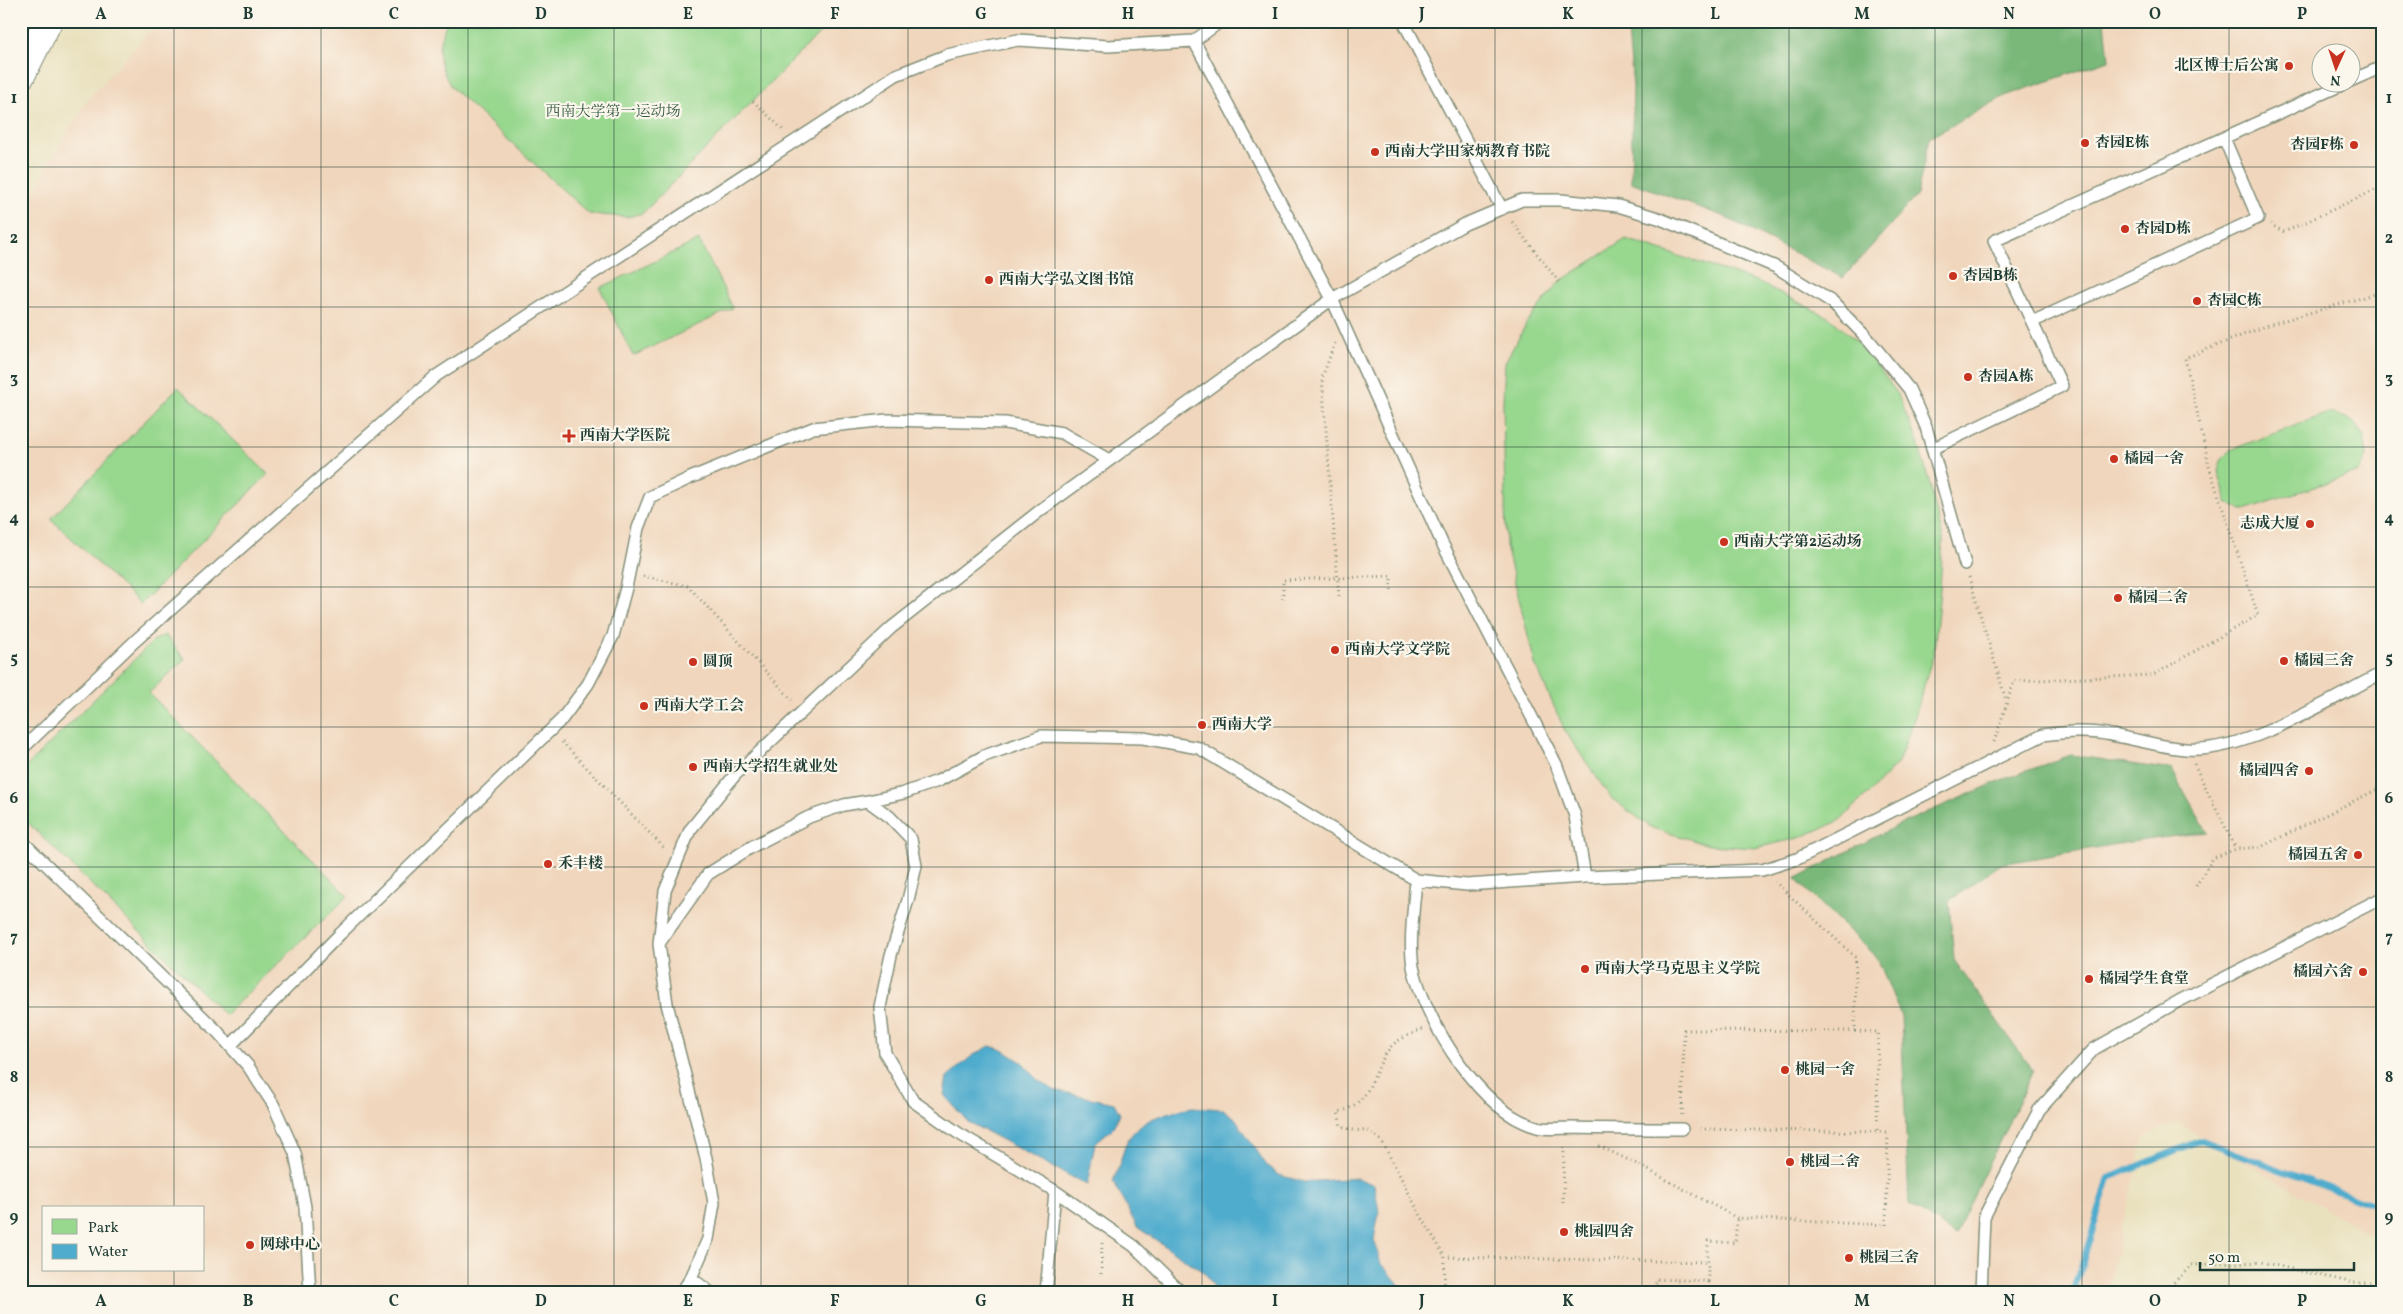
<svg xmlns="http://www.w3.org/2000/svg" width="2403" height="1314" font-family="Vollkorn,'Noto Serif SC',serif">
	<style>
		.built { fill: #f0d6bc; fill-rule: evenodd }
		.green { fill: #97d78e; stroke: #5b8a61 }
		.forest { fill: #79b879; stroke: #4c7a56 }
		.water { fill: #4faccd; stroke: #377480 }
		.lines { fill: none; stroke-linecap: round; stroke-linejoin: round }
		.stream { stroke: #4faccd; stroke-width: 6 }
		.service-casing { stroke: #848f79; stroke-width: 14 }
		.trunk-casing { stroke: #848f79; stroke-width: 30 }
		.path { stroke: #848f79; stroke-width: 3; stroke-dasharray: 1 4; stroke-linecap: butt }
		.service { stroke: #fff; stroke-width: 11 }
		.trunk { stroke: #fff; stroke-width: 28 }
		.grid { fill: none; stroke: #1f3d34; stroke-width: 1; stroke-opacity: 0.55 }
		.poi-dot { fill: #c8321e; stroke: #fbf7ec; stroke-width: 2 }
		.labels { text-anchor: middle; dominant-baseline: central; stroke-width: 4.5; stroke-linejoin: round; paint-order: stroke }
		.poi-label { font-size: 15px; font-weight: bold; fill: #1f3d34; stroke: #fbf7ec; text-anchor: start }
		.park-label { font-size: 15px; fill: #375c46; stroke: #fbf7ec }
		.neatline { fill: none; stroke: #1f3d34; stroke-width: 2 }
		.grid-label { font-size: 16px; text-anchor: middle; font-weight: bold; fill: #1f3d34 }
	</style>
	<rect width="100%" height="100%" fill="#fbf7ec"/>
	<filter id="ink" filterUnits="userSpaceOnUse"><feTurbulence type="fractalNoise" baseFrequency=".02" numOctaves="2"/><feDisplacementMap in="SourceGraphic" scale="10" xChannelSelector="R" yChannelSelector="G"/><feConvolveMatrix kernelMatrix="1 2 1 2 8 2 1 2 1" color-interpolation-filters="sRGB"/></filter>
	<filter id="wash" filterUnits="userSpaceOnUse"><feTurbulence type="fractalNoise" baseFrequency=".0096" numOctaves="4" result="noise"/><feDisplacementMap in="SourceGraphic" scale="20" xChannelSelector="R" yChannelSelector="G"/><feGaussianBlur stdDeviation="1.12" result="paint"/><feColorMatrix in="noise" values="0 0 0 0 0 0 0 0 0 0 0 0 0 0 0 0 0 1.4 0 .05"/><feComposite in="paint" operator="in"/></filter>
	<g filter="url(#wash)">
		<rect width="100%" height="100%" fill="#e9e1be"/>
		<path class="built" d="M159,21H2382V1242L2176,1122L2143,1138L2107,1293H21V329L29,313L27,277L21,275V222L49,163L89,98ZM2320,52H2350V82H2320ZM44,1208H204V1270H44Z"/>
		<path class="green" d="M448,21H831L643,213L627,217L589,214L451,87C438,64 434,46 448,21Z
			M1626,239L1756,281L1830,318L1863,347L1897,393L1917,440L1929,481L1943,539L1940,589L1934,652L1916,713L1898,763L1867,795L1839,821L1799,838L1755,848L1709,845L1652,828L1611,798L1566,733L1535,664L1506,546L1503,401L1505,362L1528,321L1559,282Z
			M699,240L733,308L633,356L600,288Z
			M178,387L268,474L141,604L51,519Z
			M2329,413C2357,419 2364,428 2367,456L2359,472L2242,511L2227,502L2218,471L2221,461L2230,450Z
			M165,635L185,659L149,693L348,896L225,1015L23,818V770L154,640Z"/>
		<path class="forest" d="M1627,21H2105L2109,60L2005,96L1929,138L1917,195L1843,278L1725,217L1631,182L1633,87Z
			M2071,755L2172,770L2207,832L2130,842L2001,864L1949,901L1954,960L2033,1071L1955,1235L1909,1204L1901,1016L1877,957L1795,879L1898,825L2004,779Z"/>
		<path class="water" d="M990,1046L1003,1050L1023,1063L1038,1080L1054,1090L1114,1103L1120,1114L1113,1128L1095,1143L1087,1185L968,1122L944,1095L947,1077L972,1056Z
			M1192,1107L1223,1109L1235,1118L1267,1166L1279,1175L1304,1182L1357,1178L1374,1185L1379,1211L1374,1240L1381,1264L1399,1284L1397,1293H1218L1206,1274L1137,1227L1113,1181C1119,1169 1121,1157 1126,1144C1138,1118 1167,1113 1192,1107Z"/>
		<g class="lines">
			<path class="stream" d="M2073,1293L2109,1178L2201,1140L2376,1206L2382,1204"/>
		</g>
	</g>
	<g filter="url(#ink)">
		<g class="lines">
			<defs>
				<path id="service" d="M1403,21L1502,209
					M1194,41L1332,299L1442,543L1556,764L1575,816L1585,877L1762,870L1797,859L2043,735C2066,732 2088,730 2111,735C2136,739 2160,747 2185,749C2245,754 2329,700 2382,673
					M2350,81L2382,67
					M2032,322L2258,218L2224,138
					M1932,449L2062,386L1994,241L2348,82
					M21,750L135,641L436,376L896,75L947,55L1018,40L1108,46L1194,41L1221,21
					M868,801L904,793L938,781L984,756L1041,736L1143,738L1199,748L1416,880L1467,885L1585,877
					M21,840L216,1030L248,1066L273,1104L295,1153L305,1207L310,1293
					M1416,880C1414,905 1408,948 1414,971C1428,1025 1481,1112 1537,1127C1547,1130 1561,1128 1571,1128C1608,1129 1645,1129 1682,1129
					M660,942L708,874L753,846L809,817L844,805L868,801L890,817L911,839L916,866L908,900L891,955L880,1007L885,1053L913,1101L958,1133L1055,1191L1134,1246L1182,1293
					M230,1046L340,934L562,719L588,684L613,636L626,588L638,528L650,497L690,478L813,428L887,420L1005,423L1062,433L1109,460
					M691,1278L711,1293
					M681,1293L691,1278L708,1239L714,1203L706,1158L667,1004L659,944L665,891L690,830L735,775L891,628L1042,509L1332,299L1465,224L1522,200H1561L1618,206L1658,218L1776,267L1832,302L1869,340L1909,389L1926,427L1965,564
					M1046,1293L1055,1191
					M1981,1293L1984,1217L2039,1110L2094,1049L2179,1001L2382,898"/>
				<path id="trunk" d="M21,75L48,21"/>
			</defs>
			<use href="#service" class="service-casing"/>
			<use href="#trunk" class="trunk-casing"/>
			<path class="path" d="M753,101L783,130
				M1512,222L1559,282
				M2270,224L2284,232L2382,187
				M1335,343L1322,378L1339,597
				M643,576L688,586L792,700
				M1969,577L2006,700
				M1283,599V580L1391,576V594
				M562,742L665,849
				M1994,742L2014,681L2153,675L2258,615L2210,470L2185,358L2271,324L2382,292
				M2194,764L2236,849
				M2196,886L2213,858L2236,849L2261,847L2382,787
				M1422,1029C1412,1034 1395,1040 1389,1049C1372,1072 1371,1105 1338,1112L1341,1126L1352,1130L1368,1131L1382,1141L1417,1209L1445,1257
				M1855,1031L1878,1032L1877,1132
				M1682,1115L1684,1030L1855,1031L1856,958L1775,882
				M1599,1146L1639,1165L1737,1218L1886,1225L1888,1132L1697,1129
				M1563,1203L1564,1143
				M1101,1274L1102,1243
				M1444,1293L1445,1257L1708,1262
				M1653,1293L1657,1279L1708,1281V1241L1735,1243L1737,1218
				M1707,1293L1708,1281
				M2163,1293L2192,1265L2261,1262L2354,1283H2382"/>
			<use href="#service" class="service"/>
			<use href="#trunk" class="trunk"/>
		</g>
	</g>
	<path class="grid" d="M174,21V1208M321,21V1293M468,21V1293M614,21V1293M761,21V1293M908,21V1293M1055,21V1293M1202,21V1293M1348,21V1293M1495,21V1293M1642,21V1293M1789,21V1293M1935,21V1293M2082,21V1293M2229,21V1293M21,167H2382M21,307H2382M21,447H2382M21,587H2382M21,727H2382M21,867H2382M21,1007H2382M21,1147H2382M174,1270V1293"/>
	<g class="poi-dot">
		<circle cx="2289" cy="66" r="5"/>
		<circle cx="2085" cy="143" r="5"/>
		<circle cx="2354" cy="145" r="5"/>
		<circle cx="1375" cy="152" r="5"/>
		<circle cx="2125" cy="229" r="5"/>
		<circle cx="1953" cy="276" r="5"/>
		<circle cx="989" cy="280" r="5"/>
		<circle cx="2197" cy="301" r="5"/>
		<circle cx="1968" cy="377" r="5"/>
		<path d="M566.5 428.5h5v5h5v5h-5v5h-5v-5h-5v-5h5z"/>
		<circle cx="2114" cy="459" r="5"/>
		<circle cx="2310" cy="524" r="5"/>
		<circle cx="1724" cy="542" r="5"/>
		<circle cx="2118" cy="598" r="5"/>
		<circle cx="1335" cy="650" r="5"/>
		<circle cx="2284" cy="661" r="5"/>
		<circle cx="693" cy="662" r="5"/>
		<circle cx="644" cy="706" r="5"/>
		<circle cx="1202" cy="725" r="5"/>
		<circle cx="693" cy="767" r="5"/>
		<circle cx="2309" cy="771" r="5"/>
		<circle cx="2358" cy="855" r="5"/>
		<circle cx="548" cy="864" r="5"/>
		<circle cx="1585" cy="969" r="5"/>
		<circle cx="2363" cy="972" r="5"/>
		<circle cx="2089" cy="979" r="5"/>
		<circle cx="1785" cy="1070" r="5"/>
		<circle cx="1790" cy="1162" r="5"/>
		<circle cx="1564" cy="1232" r="5"/>
		<circle cx="250" cy="1245" r="5"/>
		<circle cx="1849" cy="1258" r="5"/>
	</g>
	<g class="labels">
		<g class="poi-label">
			<text x="2279" y="66" text-anchor="end">北区博士后公寓</text>
			<text x="2095" y="143">杏园E栋</text>
			<text x="2344" y="145" text-anchor="end">杏园F栋</text>
			<text x="1385" y="152">西南大学田家炳教育书院</text>
			<text x="2135" y="229">杏园D栋</text>
			<text x="1963" y="276">杏园B栋</text>
			<text x="999" y="280">西南大学弘文图书馆</text>
			<text x="2207" y="301">杏园C栋</text>
			<text x="1978" y="377">杏园A栋</text>
			<text x="580" y="436">西南大学医院</text>
			<text x="2124" y="459">橘园一舍</text>
			<text x="2300" y="524" text-anchor="end">志成大厦</text>
			<text x="1734" y="542">西南大学第2运动场</text>
			<text x="2128" y="598">橘园二舍</text>
			<text x="1345" y="650">西南大学文学院</text>
			<text x="2294" y="661">橘园三舍</text>
			<text x="703" y="662">圆顶</text>
			<text x="654" y="706">西南大学工会</text>
			<text x="1212" y="725">西南大学</text>
			<text x="703" y="767">西南大学招生就业处</text>
			<text x="2299" y="771" text-anchor="end">橘园四舍</text>
			<text x="2348" y="855" text-anchor="end">橘园五舍</text>
			<text x="558" y="864">禾丰楼</text>
			<text x="1595" y="969">西南大学马克思主义学院</text>
			<text x="2353" y="972" text-anchor="end">橘园六舍</text>
			<text x="2099" y="979">橘园学生食堂</text>
			<text x="1795" y="1070">桃园一舍</text>
			<text x="1800" y="1162">桃园二舍</text>
			<text x="1574" y="1232">桃园四舍</text>
			<text x="260" y="1245">网球中心</text>
			<text x="1859" y="1258">桃园三舍</text>
		</g>
		<g class="park-label">
			<text x="613" y="112">西南大学第一运动场</text>
		</g>
	</g>
	<rect width="2403" height="1314" fill="none" stroke="#fbf7ec" stroke-width="55"/>
	<rect x="42" y="1206" width="162" height="65" fill="#fbf7ec" stroke="#a3ada2"/>
	<rect x="52" y="1219" width="25" height="15" fill="#97d78e" stroke="#a3ada2"/>
	<text x="88" y="1232" font-size="15" fill="#1f3d34">Park</text>
	<rect x="52" y="1244" width="25" height="15" fill="#4faccd" stroke="#a3ada2"/>
	<text x="88" y="1256" font-size="15" fill="#1f3d34">Water</text>
	<g transform="translate(2336 68) rotate(183)"><circle r="24" fill="#fbf7ec" stroke="#a3ada2"/>
	<path d="M0-4L9 19L0 12L-9 19Z" fill="#c8321e"/>
	<text y="-8" font-size="14" font-weight="bold" text-anchor="middle" fill="#1f3d34">N</text>
	</g>
	<path d="M2200 1262v8h154v-8" fill="none" stroke="#1f3d34" stroke-width="2.5"/>
	<text x="2208" y="1262" font-size="15" fill="#1f3d34" stroke="#fbf7ec" stroke-width="4" paint-order="stroke">50 m</text>
	<rect x="28" y="28" width="2348" height="1258" class="neatline"/>
	<g class="grid-label">
		<text x="101" y="19">A</text>
		<text x="248" y="19">B</text>
		<text x="394" y="19">C</text>
		<text x="541" y="19">D</text>
		<text x="688" y="19">E</text>
		<text x="835" y="19">F</text>
		<text x="981" y="19">G</text>
		<text x="1128" y="19">H</text>
		<text x="1275" y="19">I</text>
		<text x="1422" y="19">J</text>
		<text x="1568" y="19">K</text>
		<text x="1715" y="19">L</text>
		<text x="1862" y="19">M</text>
		<text x="2009" y="19">N</text>
		<text x="2155" y="19">O</text>
		<text x="2302" y="19">P</text>
		<text x="14" y="103">1</text>
		<text x="2389" y="103">1</text>
		<text x="14" y="243">2</text>
		<text x="2389" y="243">2</text>
		<text x="14" y="383">3</text>
		<text x="2389" y="383">3</text>
		<text x="14" y="523">4</text>
		<text x="2389" y="523">4</text>
		<text x="14" y="663">5</text>
		<text x="2389" y="663">5</text>
		<text x="14" y="803">6</text>
		<text x="2389" y="803">6</text>
		<text x="14" y="942">7</text>
		<text x="2389" y="942">7</text>
		<text x="14" y="1082">8</text>
		<text x="2389" y="1082">8</text>
		<text x="14" y="1222">9</text>
		<text x="2389" y="1222">9</text>
		<text x="101" y="1306">A</text>
		<text x="248" y="1306">B</text>
		<text x="394" y="1306">C</text>
		<text x="541" y="1306">D</text>
		<text x="688" y="1306">E</text>
		<text x="835" y="1306">F</text>
		<text x="981" y="1306">G</text>
		<text x="1128" y="1306">H</text>
		<text x="1275" y="1306">I</text>
		<text x="1422" y="1306">J</text>
		<text x="1568" y="1306">K</text>
		<text x="1715" y="1306">L</text>
		<text x="1862" y="1306">M</text>
		<text x="2009" y="1306">N</text>
		<text x="2155" y="1306">O</text>
		<text x="2302" y="1306">P</text>
	</g>
</svg>
